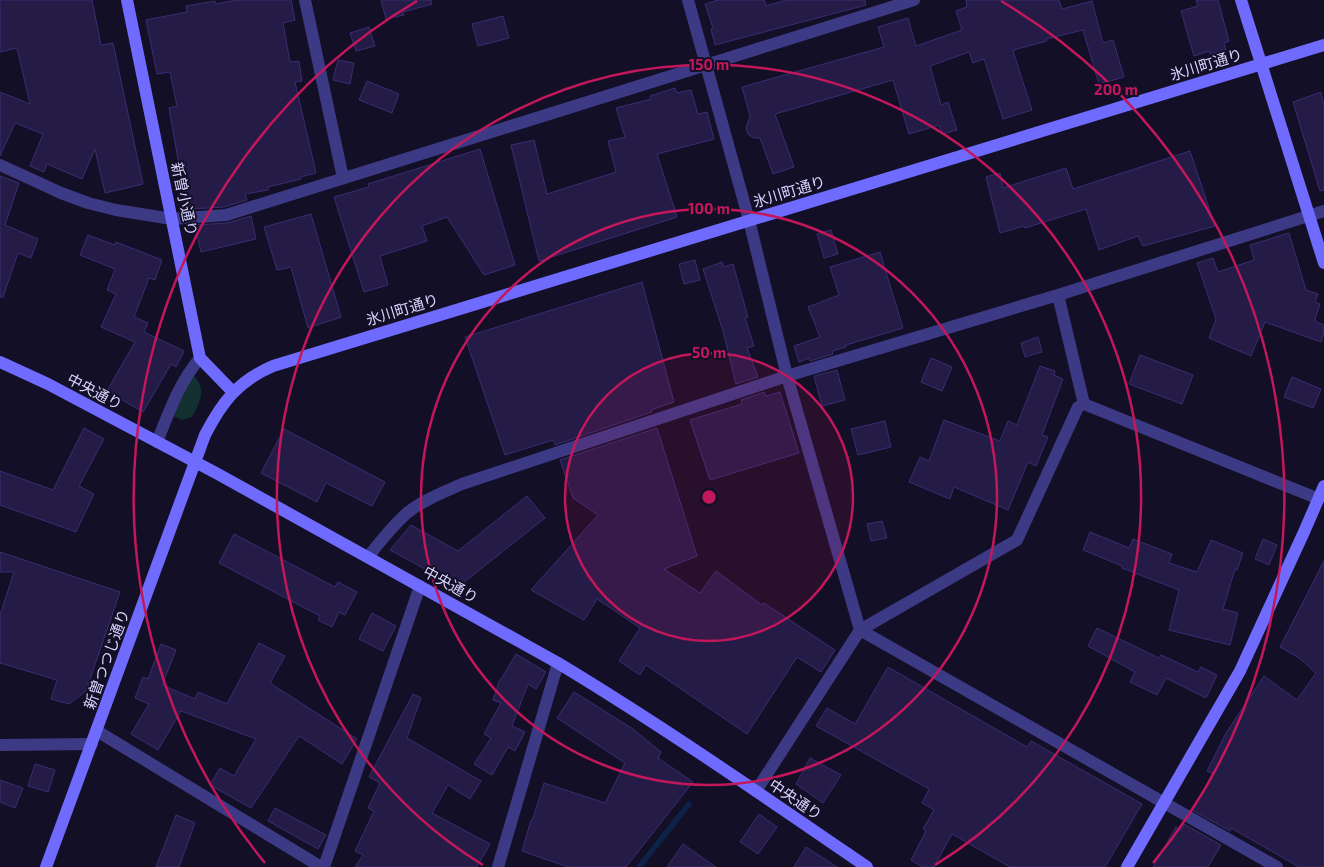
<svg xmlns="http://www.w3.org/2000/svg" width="1324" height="867" font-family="'Exo 2','Noto Sans JP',sans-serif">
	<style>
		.green { fill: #12302f }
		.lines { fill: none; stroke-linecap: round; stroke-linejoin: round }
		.stream { stroke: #0c2248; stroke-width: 5.5 }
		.building { fill: #241b47; stroke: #3b2d73 }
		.street { stroke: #3d3a85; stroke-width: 12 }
		.secondary { stroke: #6f6bff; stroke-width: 12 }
		.ring { fill: none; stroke: #c2185b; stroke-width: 2.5 }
		.labels { text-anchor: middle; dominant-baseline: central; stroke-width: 4; stroke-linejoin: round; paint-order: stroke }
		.street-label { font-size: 15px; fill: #d9d4ff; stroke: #130f26 }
		.centre { fill: #c2185b; stroke: #130f26; stroke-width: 2.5 }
		.ring-label { font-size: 15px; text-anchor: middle; font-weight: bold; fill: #c2185b; stroke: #130f26; stroke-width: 4; stroke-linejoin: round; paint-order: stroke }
	</style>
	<rect width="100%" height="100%" fill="#130f26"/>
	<path class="green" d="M193,375C207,388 200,403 192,417L182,420L173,416Z"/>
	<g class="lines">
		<path class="stream" d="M639,867L689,804"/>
	</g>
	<path class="building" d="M0,0H92L101,45L113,43L143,184L105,193L95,149L82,179L47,164L44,172L30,166L43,134L15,123L0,156V92L30,104L17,48L0,52Z
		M236,0H291L295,20L283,23L290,62L299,61L302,81L295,82L316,173L300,177L301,179L268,187V190L245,194L247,200L224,207L191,209L189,204L186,205L169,108L177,106L170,72L157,74L146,20L187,12L186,6L215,1V4Z
		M381,0H431L432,4L403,12L404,15L386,19Z
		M718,0H764L766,6L786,0H865L866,5L715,45L711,29L713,28L705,4Z
		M966,0H1059L1062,9L1092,1L1103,43L1113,40L1124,77L1099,84L1083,30L1046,39L1047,41L1017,49L1013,51L1032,110L1003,119L984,59L973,63L969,52L930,66L941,105L948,102L957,130L942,134L939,125L909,134L893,80L775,114L794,167L773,174L760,138H754L748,134L746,128L750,116L742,87L884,47L878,27L908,18L916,46L962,30L956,11L967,7Z
		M1196,0H1218L1229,41L1224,43L1226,50L1210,54L1209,51L1194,56L1181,11L1198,6Z
		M503,16L509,38L478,46L472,24Z
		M369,27L375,46L356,51L350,33Z
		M338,60L354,63L350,84L333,80Z
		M367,81L399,94L392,113L359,100Z
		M675,88L677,93L691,90L698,114L707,112L714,139L657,154L677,217L539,261L511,145L534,140L547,194L616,172L608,141L625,137L616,108L651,99L650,96Z
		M1321,92L1324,106V190L1320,191L1293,102Z
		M480,149L515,265L484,275L447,217L422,226L427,241L380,256L388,285L364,292L334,197L369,187L368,184Z
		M1190,151L1215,226L1143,246L1138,236L1099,250L1086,209L1025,228L1024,226L1000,233L986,177L1000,173L1003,188L1066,168L1073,189Z
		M0,176L19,183L5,225L38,239L31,258L18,253L3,297H0Z
		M311,214L341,317L308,328L291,267L277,270L264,227Z
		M251,216L256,239L201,252L195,225L227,223Z
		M831,230L838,254L824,258L817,234Z
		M1289,233L1306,290L1318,294L1315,302L1320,304L1315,319L1316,320V322L1324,325V332L1321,342L1265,322L1251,356L1209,338L1216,319L1197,263L1213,258L1218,272L1254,260L1250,245Z
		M88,235L115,245L116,242L162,260L155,280L149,278L134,317L148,323L144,332L184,351L176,367L171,364L143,412L107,391L135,342L101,327L116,294L107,290L115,269L80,255Z
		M880,252L903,328L846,345V347L832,351L833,354L810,361L809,358L799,362L794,346L820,337L808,307L839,295L830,267Z
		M695,260L700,280L684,284L679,264Z
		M722,262L724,267L733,264L748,317L745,318L754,346L747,348L758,377L736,384L723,331L703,269Z
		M642,282L674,402L651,410L652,412L555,445L553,440L505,455L465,337Z
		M1038,337L1042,352L1025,357L1021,343Z
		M1140,355L1193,375L1182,404L1129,384Z
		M931,358L952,367L942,391L921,382Z
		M1040,366L1055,371L1054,375L1063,379L1042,435L1048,437L1036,466L1028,462L1008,510L954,487L950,499L909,482L920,457L929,461L944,420L1000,441L1008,421L1017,425Z
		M837,370L845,400L822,406L814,376Z
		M1292,377L1321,389L1313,408L1284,397Z
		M764,392L766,396L780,392L799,453L710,480L690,420L742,404L741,400Z
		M885,421L891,447L858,455L851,429Z
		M84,428L104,439L79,486L94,494L76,532L0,505V471L53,490Z
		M657,428L697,556L664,569L700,593L716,571L762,605L764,603L835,650L821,672L797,657L747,734L646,665L640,675L619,661L640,628L597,599L584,620L531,590L598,515L573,498L560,460Z
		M284,429L385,482L372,506L326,483L317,502L261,473Z
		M527,496L545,518L458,587L390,550L411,525L458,551Z
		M882,521L887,538L871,541L867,524Z
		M1090,532L1129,548L1133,539L1172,554L1169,563L1197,572L1211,540L1243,553L1237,570L1235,569L1223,609L1238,613L1230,645L1169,630L1179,590L1122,568V566L1083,550Z
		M234,534L335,587L338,582L357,592L345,615L339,612L332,627L318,620L320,616L219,563Z
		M1263,539L1277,545L1269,565L1255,559Z
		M0,552L120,592L86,691L69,704L51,699L57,680L0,663V615L14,572H0Z
		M1324,561V867H1299L1231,828L1230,831L1192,810L1213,774L1207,771L1226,733L1264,676L1297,700L1316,673L1299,658L1280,647Z
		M372,613L396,626L383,651L359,639Z
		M1097,628L1159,658L1161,655L1198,672L1201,667L1217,675L1206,698L1166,678L1157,695L1130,682L1135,672L1088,646Z
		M259,643L285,656L270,683L357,739L342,764L299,736L251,808L210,785L220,768L234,776L256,739L181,711L158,750L131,734L149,704L135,698L143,677L148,679L161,644L176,650L162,685L195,699L198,692L227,704Z
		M516,654L546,672L536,689L528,684L512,726L525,732L515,751L508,747L492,775L474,764L491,738L484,734L501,703L493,700L499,682Z
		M888,667L1027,747L1031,741L1142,804L1105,867H1010L952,834L934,867H922L911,860L926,831L923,829L934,810L922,803L929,789L816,726L827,708L855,724Z
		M574,692L633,729L661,752L658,758L693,782L626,867H568L522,851L531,820L532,821L544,783L605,803L625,763L557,718Z
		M413,694L421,698L407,738L481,781L470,799L448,785L432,813L490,844L477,867H355L363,855L355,851L374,811L368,808L380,783L369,777Z
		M810,758L841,775L823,803L796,784Z
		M35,764L55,770L48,792L28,786Z
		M0,780L23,788L15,808L0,802Z
		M275,808L326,835L318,849L268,821Z
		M759,814L777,827L758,854L740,842Z
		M176,815L195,823L179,867H156Z
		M1184,824L1221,845L1208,867H1153L1176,827L1181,830Z
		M683,844L716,867H667Z
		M806,847L837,867H794Z"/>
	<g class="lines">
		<path class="street" d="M305,0L343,178
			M688,0L749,220L787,376L860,630L1277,867
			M0,165L61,193L88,203L116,210L172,219L226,215L914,0
			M1058,295L1084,404L1319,499
			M157,442C169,412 179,383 200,358
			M368,557C380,542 392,526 407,513C423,500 444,492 462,484L787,376L1058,295L1324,211
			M97,731L321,867
			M0,745L92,744
			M756,791L860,630L1017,540L1078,407L1084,404
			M324,867L420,586
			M498,867L558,663"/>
		<path class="secondary" d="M127,0L200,358L233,392
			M1241,0L1324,263
			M0,362L48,384L216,473L558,663C664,727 765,797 867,867
			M46,867L205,435C222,402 238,381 273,366L1324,45
			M1127,867L1240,671L1304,532L1324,486"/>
	</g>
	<circle cx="709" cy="497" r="144" fill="#c2185b" fill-opacity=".12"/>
	<g class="ring">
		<circle cx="709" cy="497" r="144"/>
		<circle cx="709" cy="497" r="288"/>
		<path d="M483 865A432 432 0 1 1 935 865"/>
		<path d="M265 863A576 576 0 0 1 417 1M1001 1A576 576 0 0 1 1153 863"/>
	</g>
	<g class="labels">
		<g class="street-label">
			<text transform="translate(1206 64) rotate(-17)">氷川町通り</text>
			<text transform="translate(789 191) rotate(-17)">氷川町通り</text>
			<text transform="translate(185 199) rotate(78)">新曽小通り</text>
			<text transform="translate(402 309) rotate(-17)">氷川町通り</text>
			<text transform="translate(95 391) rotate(28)">中央通り</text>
			<text transform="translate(451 584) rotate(29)">中央通り</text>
			<text transform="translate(106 659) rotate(-70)">新曽つつじ通り</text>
			<text transform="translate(796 799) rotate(34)">中央通り</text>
		</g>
	</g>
	<circle cx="709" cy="497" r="8" class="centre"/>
	<g class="ring-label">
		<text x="709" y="70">150 m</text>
		<text x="1116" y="95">200 m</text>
		<text x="709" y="214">100 m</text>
		<text x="709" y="358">50 m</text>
	</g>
</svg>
